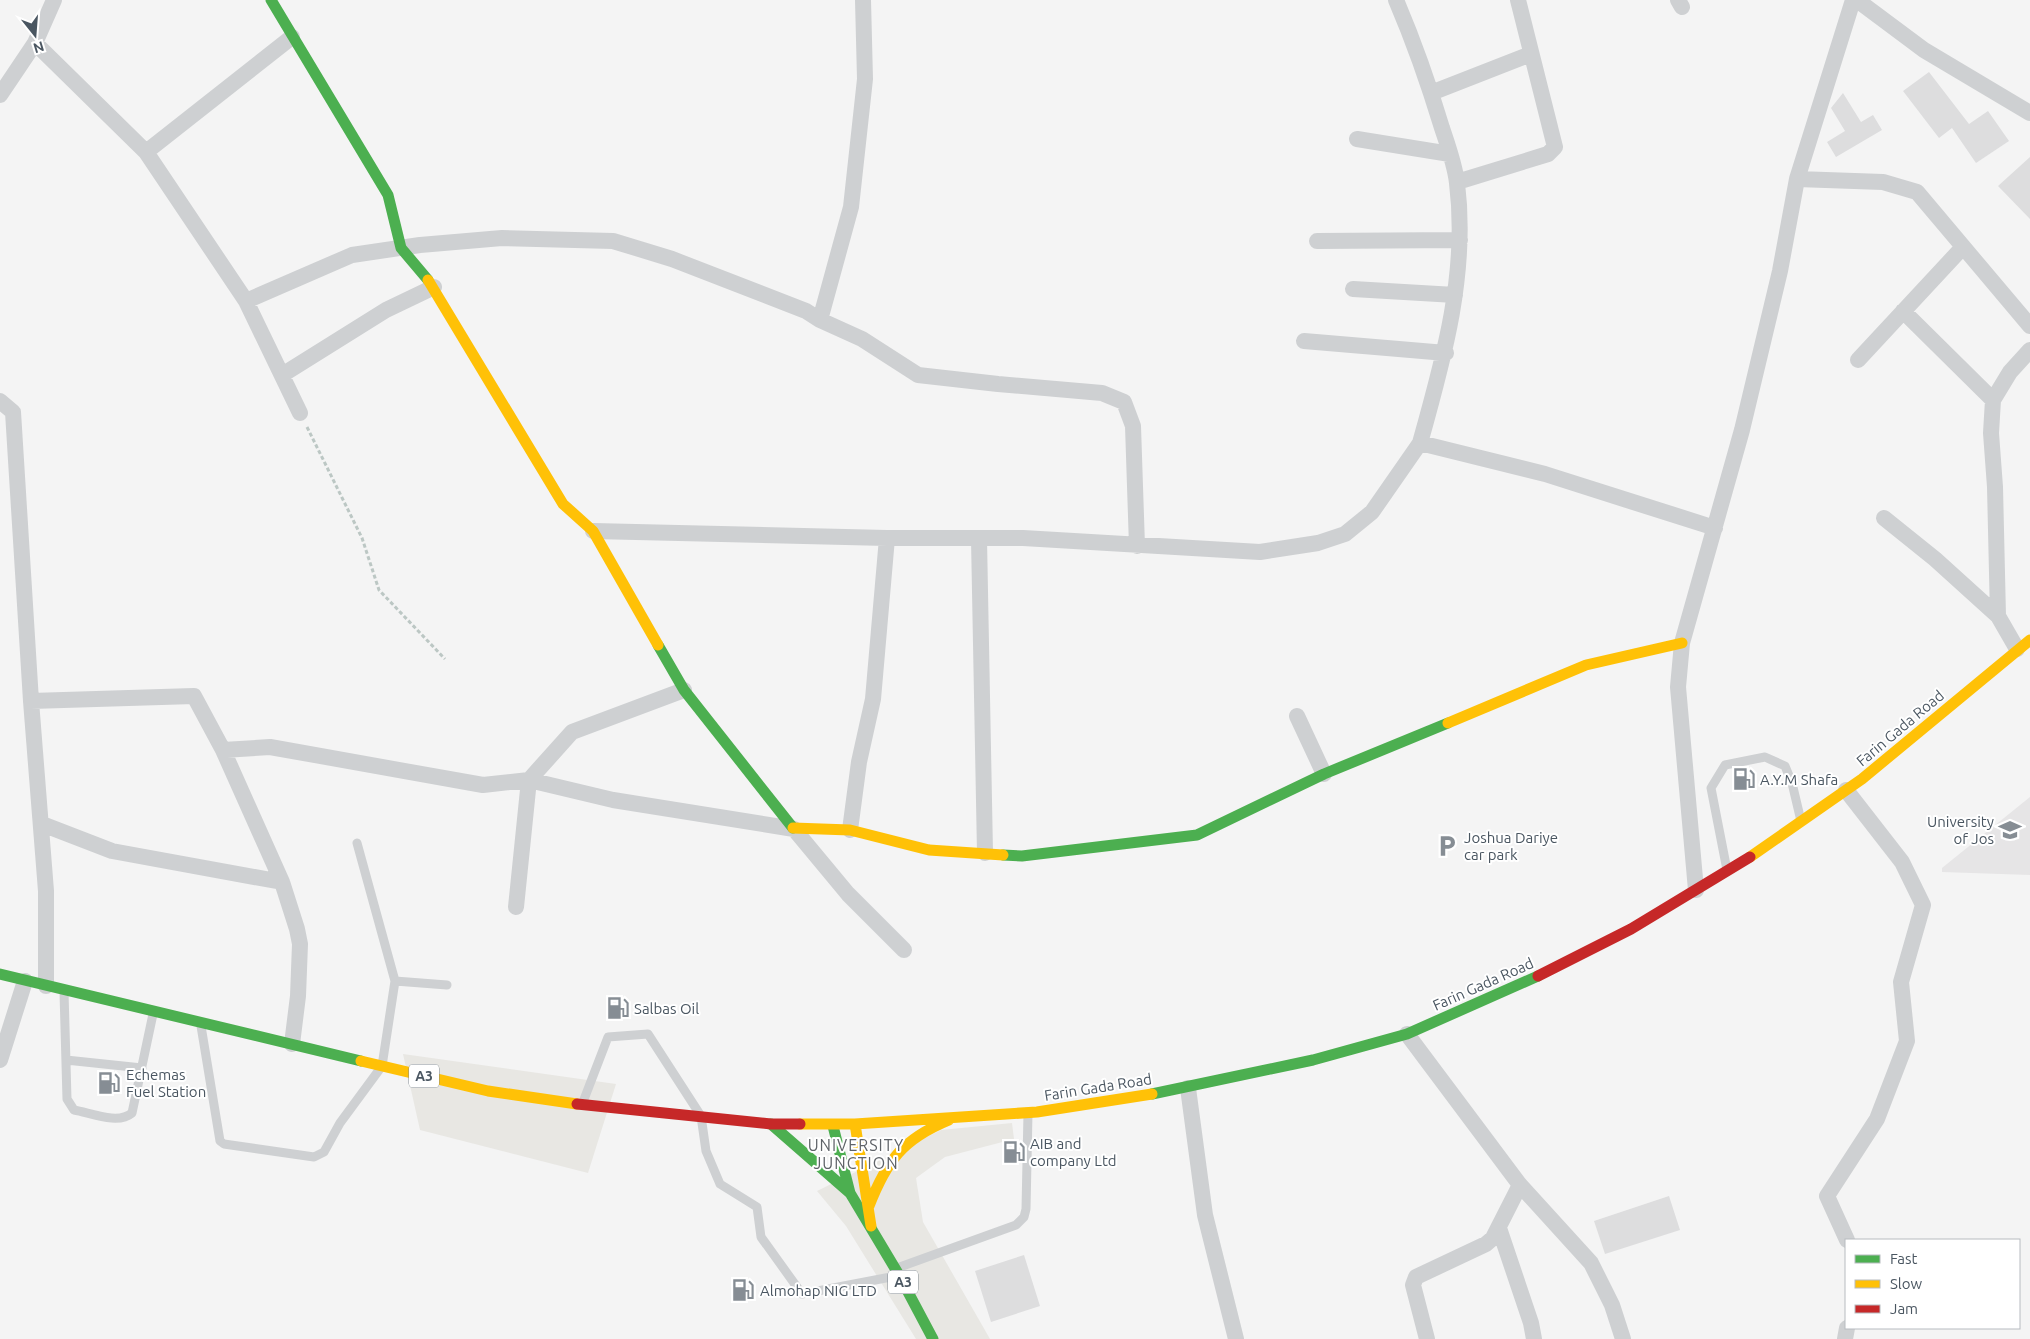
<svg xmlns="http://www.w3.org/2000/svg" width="2030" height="1339" font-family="Ubuntu,sans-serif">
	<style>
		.commercial { fill: #e8e7e3 }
		.education { fill: #e6e5e6 }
		.building { fill: #ddddde }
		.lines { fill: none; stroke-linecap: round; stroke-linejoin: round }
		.path { stroke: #bcc7c4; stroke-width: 3; stroke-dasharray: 4 2.5; stroke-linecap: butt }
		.lane { stroke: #ced0d2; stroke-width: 9 }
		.street { stroke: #ced0d2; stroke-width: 16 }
		.fast { stroke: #4caf50; stroke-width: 11 }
		.slow { stroke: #ffc107; stroke-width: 11 }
		.jam { stroke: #c62828; stroke-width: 11 }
		.labels { text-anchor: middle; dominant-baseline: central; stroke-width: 4; stroke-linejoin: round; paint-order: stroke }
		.shield { fill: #fff; stroke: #808990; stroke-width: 1 }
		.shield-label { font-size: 14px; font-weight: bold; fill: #4a5661 }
		.street-label { font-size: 15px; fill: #4a5661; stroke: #fff }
		.poi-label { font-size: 15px; fill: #4a5661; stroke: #fff; text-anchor: start }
		.neighbourhood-label { font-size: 16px; letter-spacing: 1px; fill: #5f6368; stroke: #fff }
	</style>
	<rect width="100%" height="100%" fill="#f4f4f4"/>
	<path class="commercial" d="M403,1054L616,1084L588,1173L420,1130Z
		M1012,1123L1014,1139L945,1157L916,1178L923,1222L990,1339H916L846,1226L817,1191L941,1130Z"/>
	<path class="education" d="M2030,797V875L1942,872V868Z"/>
	<path class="building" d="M1929,72L1969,124L1988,111L2009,141L1976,163L1952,128L1939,138L1903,91Z
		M1843,93L1861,122L1873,115L1882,130L1836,157L1827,142L1845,131L1831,108Z
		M2030,157V219L1998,186Z
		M1669,1196L1680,1230L1605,1254L1594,1221Z
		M1024,1255L1040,1306L991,1322L975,1271Z"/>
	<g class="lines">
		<path class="path" d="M307,427L362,538L379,590L445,659"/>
		<path class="lane" d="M1727,870L1711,788L1725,765L1765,757L1785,766L1792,783L1801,821
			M395,981L447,985
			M64,992L67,1099L74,1110C91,1113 118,1125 132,1113L153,1014
			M201,1026L220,1141L224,1144L314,1157L324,1152L340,1123L382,1066L395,981L357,843
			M66,1060L142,1068
			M583,1102L608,1037L648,1034L701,1116L706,1151L720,1184L757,1207L761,1237L802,1294L896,1276
			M897,1268L1016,1225L1024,1217L1026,1209L1028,1113"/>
		<path class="street" d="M1396,0C1414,42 1429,85 1442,128C1448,146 1455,165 1457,183C1468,272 1444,358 1420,443L1545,474L1715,528
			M1678,0L1682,7
			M1857,0L1924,50L2030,113
			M35,43L146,152L246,301L352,255L420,245L502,238L613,241L672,259L806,311L820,320L862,339L918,375L998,384L1102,393L1124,402L1133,426L1137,546
			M1431,93L1531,54
			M0,95L35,43L54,0
			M1357,139L1450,154
			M146,152L292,37
			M1797,179L1883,182L1917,192L2030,326
			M1457,182L1548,154L1555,147L1518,0
			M1317,241L1460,240
			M1353,289L1455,295
			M246,301L300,413
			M1903,311L1993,400
			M820,320L851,207L865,79L863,0
			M1304,341L1446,353
			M1858,360L1963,247
			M282,375L386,310L434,287
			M0,401L13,412L31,701L194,696L223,750L270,747L483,785L529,780L613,800L794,829L848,894L904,950
			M1884,518L1935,559L1998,616L2017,649
			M593,531L887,538H1023L1260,552L1318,543L1345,534L1372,512L1420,443
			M979,539L985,853
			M1998,616L1995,487L1991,433L1993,400L2010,372L2030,350
			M31,701L46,891V986
			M1297,716L1324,774
			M223,750L282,882L297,929L300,944L298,996L292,1044
			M1846,790L1902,862L1923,905L1901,982L1907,1041L1877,1119L1827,1196L1847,1240
			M42,824L112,851L282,882
			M850,830L859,762L873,699L887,538
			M1696,890L1678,687L1682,643L1742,430L1780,271L1797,179L1853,0
			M516,907L529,780L572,732L684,690
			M1407,1034L1520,1185L1591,1263L1612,1305L1623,1339
			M0,1060L25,981
			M1188,1088L1205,1215L1236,1339
			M1499,1228L1531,1323L1534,1339
			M1427,1339L1413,1285L1416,1277L1486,1244L1493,1238L1520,1185
			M1845,1339L1847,1328"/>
		<path class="fast" d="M271,0L388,195L401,248L428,280
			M658,645L684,690L793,828
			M1003,855L1022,856L1197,835L1324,774L1448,723
			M0,974L361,1061
			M1152,1094L1313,1060L1407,1034L1538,976
			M771,1124L850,1193L899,1275L933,1339
			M833,1126L850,1193"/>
		<path class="slow" d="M428,280L563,504L593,531L658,645
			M1448,723L1586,665L1682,643
			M793,828L850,830L929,850L1003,855
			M1750,857L1862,779L2030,640
			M361,1061L488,1091L577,1104
			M800,1124H855L871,1226
			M855,1124L1037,1112L1152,1094
			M869,1206C887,1160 903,1139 949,1120"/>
		<path class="jam" d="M1538,976L1631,929L1750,857
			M577,1104L771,1124H800"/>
	</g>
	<defs>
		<symbol id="fuel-bare" viewBox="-9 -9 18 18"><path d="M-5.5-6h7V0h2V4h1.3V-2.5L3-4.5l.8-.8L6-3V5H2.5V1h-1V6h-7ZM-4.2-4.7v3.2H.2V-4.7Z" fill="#868d94" stroke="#fff" stroke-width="2.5" paint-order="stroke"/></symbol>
		<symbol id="university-bare" viewBox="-9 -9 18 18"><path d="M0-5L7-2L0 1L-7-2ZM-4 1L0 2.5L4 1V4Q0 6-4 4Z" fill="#868d94" stroke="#fff" stroke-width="2.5" paint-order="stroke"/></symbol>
		<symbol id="parking-bare" viewBox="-9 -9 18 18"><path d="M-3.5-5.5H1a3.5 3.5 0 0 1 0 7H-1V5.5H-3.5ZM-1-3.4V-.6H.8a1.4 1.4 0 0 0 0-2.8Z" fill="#868d94" stroke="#fff" stroke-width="2.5" paint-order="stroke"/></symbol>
	</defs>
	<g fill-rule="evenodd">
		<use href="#fuel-bare" x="1728" y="763" width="32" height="32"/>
		<use href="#university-bare" x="1994" y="814" width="32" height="32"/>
		<use href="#parking-bare" x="1431" y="830" width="32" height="32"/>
		<use href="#fuel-bare" x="602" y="992" width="32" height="32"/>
		<use href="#fuel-bare" x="93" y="1067" width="32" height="32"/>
		<use href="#fuel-bare" x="998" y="1136" width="32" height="32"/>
		<use href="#fuel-bare" x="727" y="1274" width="32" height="32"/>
	</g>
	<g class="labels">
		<g class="shield">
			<rect x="409" y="1064.5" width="30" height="23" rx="4"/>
			<rect x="888" y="1270.5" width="30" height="23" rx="4"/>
		</g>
		<g class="shield-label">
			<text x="424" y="1076">A3</text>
			<text x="903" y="1282">A3</text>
		</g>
		<g class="street-label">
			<text transform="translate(1900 728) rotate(-40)">Farin Gada Road</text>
			<text transform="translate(1483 984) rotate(-24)">Farin Gada Road</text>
			<text transform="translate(1098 1087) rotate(-9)">Farin Gada Road</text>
		</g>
		<g class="poi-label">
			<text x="1760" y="779">A.Y.M Shafa</text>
			<text x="1994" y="821" text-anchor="end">University<tspan x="1994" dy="17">of Jos</tspan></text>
			<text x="1464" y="837">Joshua Dariye<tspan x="1464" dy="17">car park</tspan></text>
			<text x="634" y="1008">Salbas Oil</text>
			<text x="126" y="1074">Echemas<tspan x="126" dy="17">Fuel Station</tspan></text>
			<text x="1030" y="1143">AIB and<tspan x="1030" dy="17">company Ltd</tspan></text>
			<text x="760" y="1290">Almohap NIG LTD</text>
		</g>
		<g class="neighbourhood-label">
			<text x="856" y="1145">UNIVERSITY<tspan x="856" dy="18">JUNCTION</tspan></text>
		</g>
	</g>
	<rect x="1845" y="1239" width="175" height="90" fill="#ffffff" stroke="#b7bbc0"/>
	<rect x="1855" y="1255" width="25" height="8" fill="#4caf50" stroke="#b7bbc0"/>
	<text x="1890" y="1264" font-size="15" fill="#4a5661">Fast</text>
	<rect x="1855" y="1280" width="25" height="8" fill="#ffc107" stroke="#b7bbc0"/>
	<text x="1890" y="1289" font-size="15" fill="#4a5661">Slow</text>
	<rect x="1855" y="1305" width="25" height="8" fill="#c62828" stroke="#b7bbc0"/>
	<text x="1890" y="1314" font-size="15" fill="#4a5661">Jam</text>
	<g transform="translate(35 35) rotate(163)" stroke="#ffffff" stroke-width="4" paint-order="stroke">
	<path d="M0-4L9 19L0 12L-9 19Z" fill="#4a5661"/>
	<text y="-8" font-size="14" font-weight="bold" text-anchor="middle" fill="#4a5661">N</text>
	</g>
</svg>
